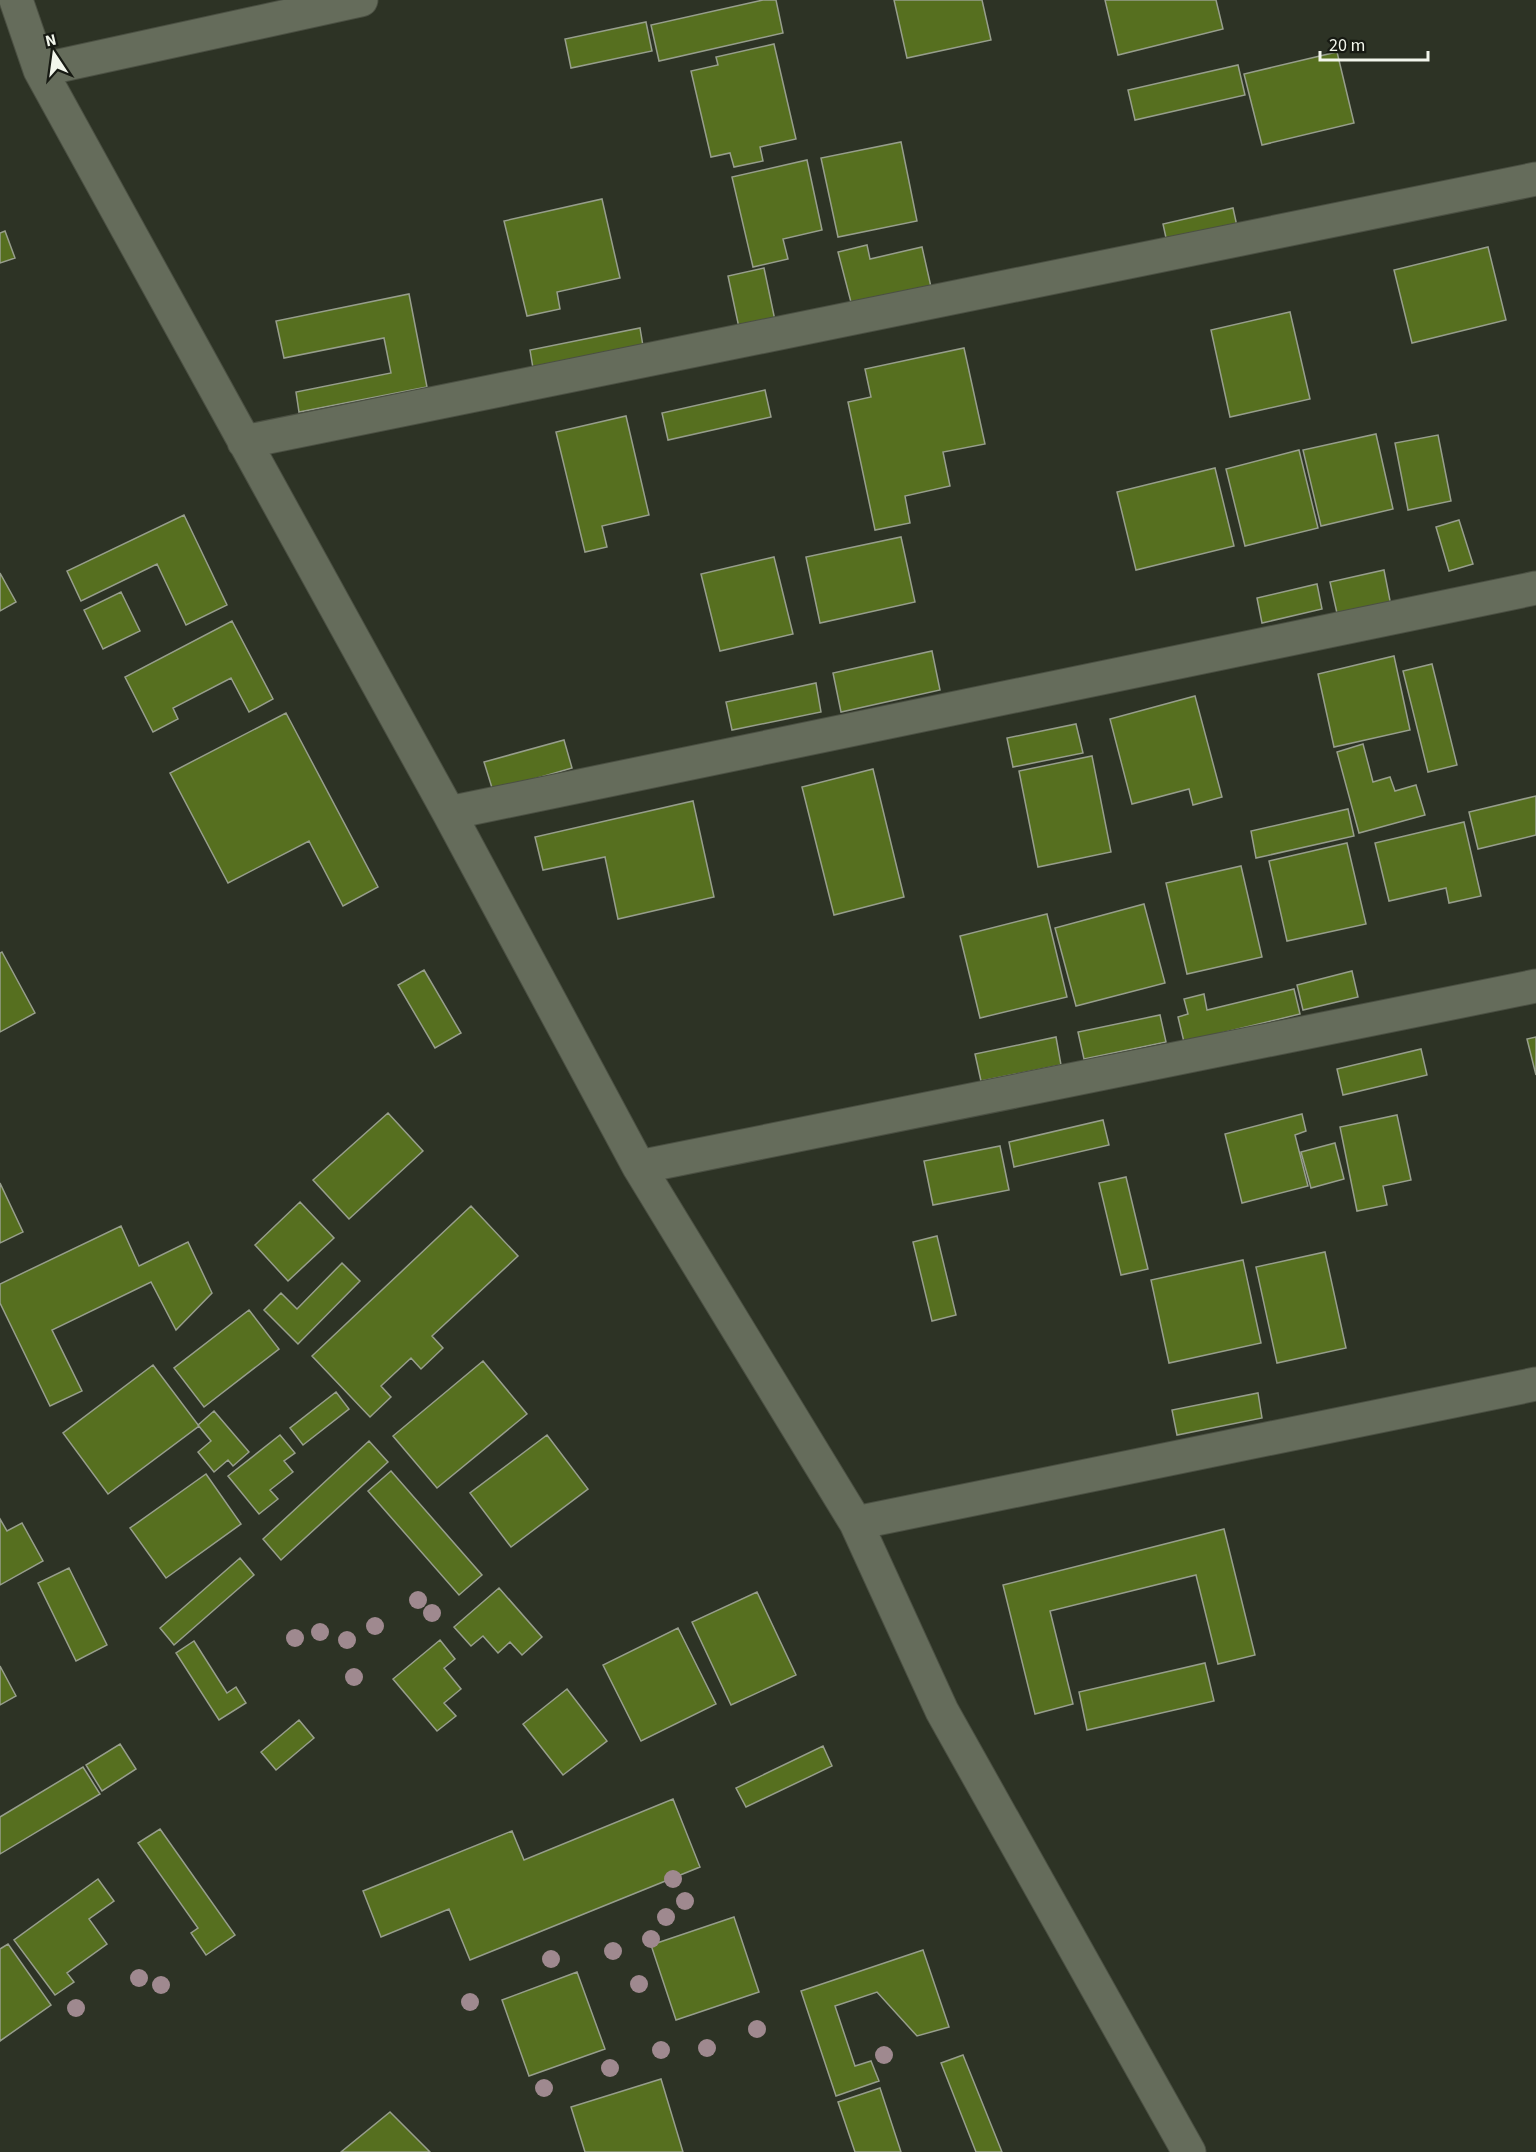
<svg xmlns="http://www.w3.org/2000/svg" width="1536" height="2152" font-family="'Source Sans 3',sans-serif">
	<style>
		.building { fill: #566f1f; stroke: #979e8c; stroke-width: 1.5 }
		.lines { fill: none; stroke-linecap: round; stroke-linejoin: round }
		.street-casing { stroke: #4b5043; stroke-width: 35 }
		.street { stroke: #656c5b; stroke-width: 33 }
		.tree { fill: #9f898f }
	</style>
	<rect width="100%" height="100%" fill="#2d3325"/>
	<path class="building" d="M763,0H776L783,33L659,61L651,25Z
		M894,0H982L991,40L907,58Z
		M1105,0H1216L1223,29L1118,55Z
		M646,22L652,51L571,68L565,39Z
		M774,44L796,139L760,147L763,161L734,167L730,153L711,157L691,71L718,65L716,57Z
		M1337,52L1354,123L1262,145L1244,74Z
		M1238,65L1245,95L1135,120L1128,90Z
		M901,142L917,221L838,237L821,158Z
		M807,160L822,230L783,239L788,259L753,267L732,177Z
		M602,199L620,278L557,292L560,309L527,316L504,221Z
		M1233,208L1238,231L1168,247L1163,224Z
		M5,231L15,258L0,263V233Z
		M867,245L870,259L922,247L931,287L852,306L838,252Z
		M1488,247L1506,320L1412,343L1394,270Z
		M764,268L777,330L741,337L728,276Z
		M409,294L427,387L299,412L296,392L391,373L384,338L284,358L276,321Z
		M1290,312L1310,399L1230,417L1211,330Z
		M640,328L644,352L534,374L530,350Z
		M964,348L985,444L943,452L950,486L905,496L910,523L875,530L848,402L871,397L865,369Z
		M765,390L771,417L668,440L662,413Z
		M626,416L649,515L602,526L607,547L585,552L556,432Z
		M1376,434L1393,509L1321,526L1303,450Z
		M1438,435L1451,501L1408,510L1395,443Z
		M1299,450L1318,528L1245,546L1226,469Z
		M1215,468L1234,546L1136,570L1117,492Z
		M184,515L227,605L186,625L157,564L81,601L67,571Z
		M1459,520L1473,564L1449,571L1436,527Z
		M901,537L915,602L820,623L806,557Z
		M774,557L793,634L720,651L701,574Z
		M1384,570L1392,611L1339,622L1330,582Z
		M0,573L16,602L0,611Z
		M1317,584L1322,609L1262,623L1257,598Z
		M121,592L140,631L103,649L84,610Z
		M232,621L273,699L249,712L231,678L173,708L178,719L153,732L125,677Z
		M932,651L940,690L841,712L833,673Z
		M1394,656L1410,730L1334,747L1318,674Z
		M1432,664L1457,765L1428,772L1403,671Z
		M816,683L821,712L732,730L726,702Z
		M1195,696L1222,797L1193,805L1189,789L1132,804L1110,719Z
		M286,713L378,887L343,906L309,841L228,883L170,773Z
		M1076,724L1083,753L1013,767L1007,738Z
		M564,740L572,768L493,791L484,762Z
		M1363,744L1373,782L1390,777L1395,791L1416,785L1425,815L1359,833L1337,752Z
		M1092,756L1111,852L1038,867L1019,771Z
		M873,769L904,897L834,915L802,787Z
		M1536,796V835L1478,849L1469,812Z
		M693,801L714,897L618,919L605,857L543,870L535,837Z
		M1348,809L1354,836L1256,858L1251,831Z
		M1464,822L1481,896L1449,903L1446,888L1389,901L1375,843Z
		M1347,843L1366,924L1287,941L1269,861Z
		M1241,866L1262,957L1187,974L1166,883Z
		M1144,904L1165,983L1076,1006L1055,928Z
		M1047,914L1067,997L980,1018L960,936Z
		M2,952L35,1013L0,1032V953Z
		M424,970L461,1033L435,1048L398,985Z
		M1352,971L1358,997L1303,1010L1297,985Z
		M1294,989L1300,1014L1184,1042L1178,1017L1188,1014L1184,999L1204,994L1207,1010Z
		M1160,1015L1166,1042L1084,1059L1078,1032Z
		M1056,1037L1061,1065L981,1081L975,1054Z
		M1536,1037V1075L1527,1039Z
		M1421,1049L1427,1075L1343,1095L1337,1069Z
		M388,1113L423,1151L349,1219L313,1180Z
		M1302,1114L1306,1131L1295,1135L1308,1186L1242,1203L1225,1134Z
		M1397,1115L1411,1180L1383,1186L1387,1205L1357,1211L1340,1127Z
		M1103,1120L1109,1145L1014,1167L1009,1142Z
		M1335,1143L1344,1179L1311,1188L1301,1152Z
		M1000,1146L1009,1190L933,1205L924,1161Z
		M1126,1177L1148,1269L1121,1275L1099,1183Z
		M0,1183L23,1232L0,1243Z
		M300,1202L334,1238L288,1281L255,1245Z
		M471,1206L518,1256L432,1336L443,1348L421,1369L411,1358L381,1386L391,1397L370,1417L312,1356Z
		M121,1226L139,1266L188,1242L212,1293L176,1330L151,1282L52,1330L82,1391L50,1406L0,1303V1284Z
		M937,1236L956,1315L932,1321L913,1242Z
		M1325,1252L1346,1348L1277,1363L1256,1267Z
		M1243,1260L1261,1343L1169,1363L1151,1280Z
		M342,1263L360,1281L298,1344L264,1310L281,1293L297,1309Z
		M249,1310L279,1349L204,1407L174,1368Z
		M483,1361L527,1414L437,1488L393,1436Z
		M153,1365L199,1426L108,1494L63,1433Z
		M336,1392L349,1409L303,1445L290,1428Z
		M1258,1393L1262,1418L1177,1435L1172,1410Z
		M214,1411L249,1452L233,1466L228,1460L214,1472L198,1452L211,1441L198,1425Z
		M280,1435L295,1453L284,1461L293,1472L270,1490L278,1499L259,1514L228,1476Z
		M547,1435L588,1489L511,1547L470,1493Z
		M369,1441L388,1462L281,1560L263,1539Z
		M391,1471L482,1575L459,1595L368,1491Z
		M206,1474L241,1524L166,1578L130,1528Z
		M0,1519L7,1531L22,1523L43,1561L0,1585Z
		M1224,1529L1255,1655L1218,1664L1196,1575L1050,1611L1073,1704L1035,1714L1003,1585Z
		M240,1558L254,1575L174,1645L160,1628Z
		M69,1568L107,1645L76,1661L38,1583Z
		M499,1588L542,1637L522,1655L510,1642L498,1653L483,1636L471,1646L454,1627Z
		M757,1592L796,1675L731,1705L692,1622Z
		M678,1628L716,1704L641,1741L603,1665Z
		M440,1640L455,1659L444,1668L461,1689L444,1703L456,1716L437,1731L393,1679Z
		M194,1641L227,1693L236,1687L246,1703L219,1720L176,1653Z
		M1205,1663L1214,1701L1087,1730L1079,1692Z
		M0,1666L16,1696L0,1705Z
		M567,1689L607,1741L563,1775L523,1724Z
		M299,1720L314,1738L276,1770L261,1752Z
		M120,1744L136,1769L102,1791L86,1765Z
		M823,1746L832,1766L746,1807L736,1788Z
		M83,1767L100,1794L0,1854V1817Z
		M673,1799L700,1867L470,1960L449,1909L381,1937L363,1891L512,1831L524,1860Z
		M160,1829L235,1935L206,1955L191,1933L198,1928L138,1843Z
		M98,1879L114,1901L89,1919L107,1944L67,1973L74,1982L55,1995L14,1940Z
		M734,1917L759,1992L676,2020L651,1945Z
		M8,1944L51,2005L0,2041V1949Z
		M923,1950L949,2027L917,2036L877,1992L835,2006L855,2066L871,2061L879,2081L836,2096L801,1991Z
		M577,1972L605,2049L529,2076L502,2000Z
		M963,2055L1002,2152H976L941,2063Z
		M661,2079L683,2152H585L571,2107Z
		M880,2088L901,2152H855L838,2102Z
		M390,2112L430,2152H341Z"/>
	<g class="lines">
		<defs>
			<path id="street" d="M16,0L40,70
				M361,0L40,70L449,813L639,1167L856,1523L942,1711L1189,2152
				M244,442L1536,179
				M449,813L1536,588
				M639,1167L1536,986
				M856,1523L1536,1384"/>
		</defs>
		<use href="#street" class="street-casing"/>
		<use href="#street" class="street"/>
	</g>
	<g class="tree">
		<circle cx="418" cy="1600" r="9"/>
		<circle cx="432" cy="1613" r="9"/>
		<circle cx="375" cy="1626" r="9"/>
		<circle cx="320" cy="1632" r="9"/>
		<circle cx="295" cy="1638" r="9"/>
		<circle cx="347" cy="1640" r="9"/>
		<circle cx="354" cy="1677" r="9"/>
		<circle cx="673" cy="1879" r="9"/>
		<circle cx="685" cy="1901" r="9"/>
		<circle cx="666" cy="1917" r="9"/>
		<circle cx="651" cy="1939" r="9"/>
		<circle cx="613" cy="1951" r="9"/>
		<circle cx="551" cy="1959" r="9"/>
		<circle cx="139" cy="1978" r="9"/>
		<circle cx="639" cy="1984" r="9"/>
		<circle cx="161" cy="1985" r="9"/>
		<circle cx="470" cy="2002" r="9"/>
		<circle cx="76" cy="2008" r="9"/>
		<circle cx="757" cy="2029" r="9"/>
		<circle cx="707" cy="2048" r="9"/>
		<circle cx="661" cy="2050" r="9"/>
		<circle cx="884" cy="2055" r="9"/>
		<circle cx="610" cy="2068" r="9"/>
		<circle cx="544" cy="2088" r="9"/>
	</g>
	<g transform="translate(54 54) rotate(347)" stroke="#171a13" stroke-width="4.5" paint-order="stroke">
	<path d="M0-4.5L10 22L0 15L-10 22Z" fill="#f2f6ec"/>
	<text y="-9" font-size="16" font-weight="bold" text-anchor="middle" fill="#f2f6ec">N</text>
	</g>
	<path d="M1320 51v9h108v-9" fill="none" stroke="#f2f6ec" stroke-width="3"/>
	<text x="1329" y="51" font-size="18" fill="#f2f6ec" stroke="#171a13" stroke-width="4.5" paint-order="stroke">20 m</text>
</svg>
